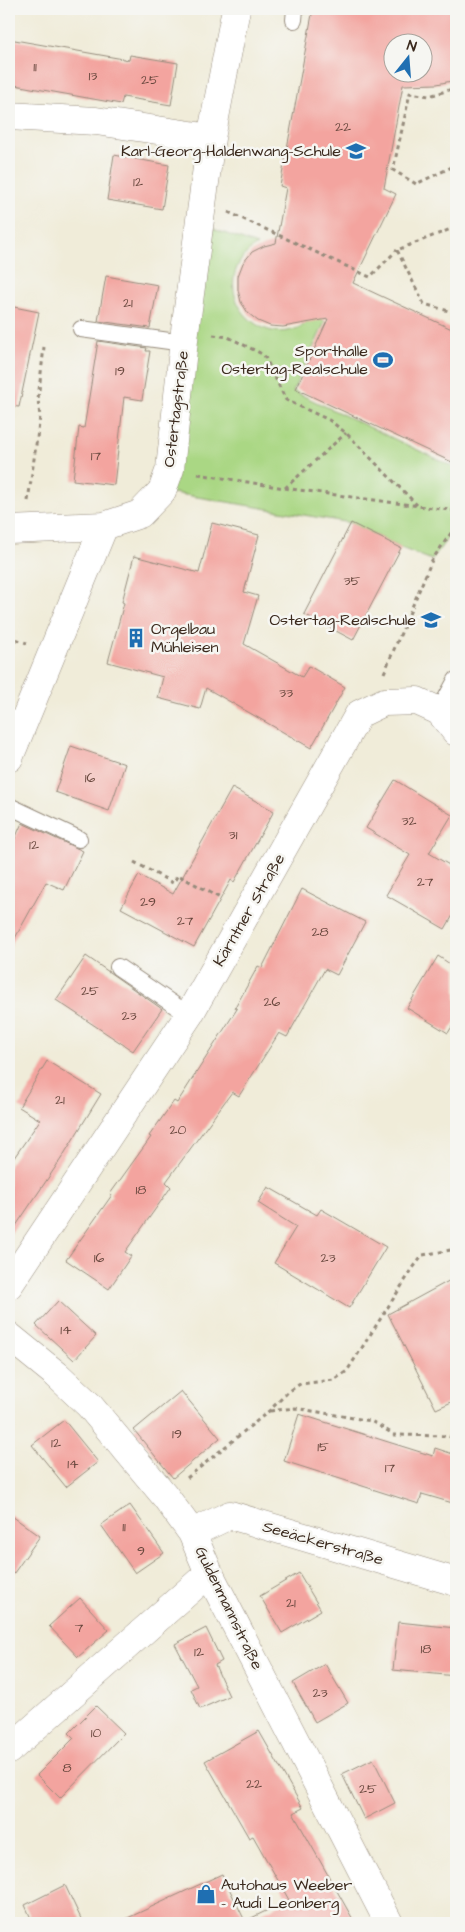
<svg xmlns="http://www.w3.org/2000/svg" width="465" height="1932" font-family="'Architects Daughter',sans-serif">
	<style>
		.green { fill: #aad784; stroke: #728051 }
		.building { fill: #f3a49f; fill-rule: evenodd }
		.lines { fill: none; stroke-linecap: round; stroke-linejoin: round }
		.lane-casing { stroke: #968b7c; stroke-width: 18 }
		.street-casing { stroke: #968b7c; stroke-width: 29 }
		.path { stroke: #968b7c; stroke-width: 3; stroke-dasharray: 4 4; stroke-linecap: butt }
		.lane { stroke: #fff; stroke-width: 16 }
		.street { stroke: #fff; stroke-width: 28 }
		.labels { text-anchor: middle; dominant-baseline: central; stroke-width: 5; stroke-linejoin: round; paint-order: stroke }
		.number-label { font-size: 14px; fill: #69483e }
		.poi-label { font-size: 16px; fill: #3b2a1e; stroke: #f6f6f2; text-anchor: end }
		.street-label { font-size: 16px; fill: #3b2a1e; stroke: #f6f6f2 }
	</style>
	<rect width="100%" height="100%" fill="#f6f6f2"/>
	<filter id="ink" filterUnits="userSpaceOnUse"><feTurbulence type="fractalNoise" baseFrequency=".02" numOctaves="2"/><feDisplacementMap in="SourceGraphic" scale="10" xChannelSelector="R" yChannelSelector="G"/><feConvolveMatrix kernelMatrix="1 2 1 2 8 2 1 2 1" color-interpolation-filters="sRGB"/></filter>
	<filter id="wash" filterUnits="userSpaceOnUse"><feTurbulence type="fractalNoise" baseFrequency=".0096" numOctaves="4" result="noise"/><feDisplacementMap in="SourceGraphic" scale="20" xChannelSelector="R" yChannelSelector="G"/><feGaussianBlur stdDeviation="1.12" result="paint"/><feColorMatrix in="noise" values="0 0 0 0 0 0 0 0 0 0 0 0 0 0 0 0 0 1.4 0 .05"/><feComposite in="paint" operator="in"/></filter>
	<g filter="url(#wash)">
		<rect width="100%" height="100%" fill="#f0ecd9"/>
		<path class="green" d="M200,224L257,245C197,284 265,367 316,315L325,322L293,391L456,468V526L432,560L401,548L351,523L162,491Z"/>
		<g id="blocks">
			<path class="building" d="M313,9H456V80L437,84L403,85L384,188L396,194L353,283L456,331V464L296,389L328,319L283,327L270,326L258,321L248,313L241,302L238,290V276L243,263L252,252L264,246L276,243L286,188L280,186ZM392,42H422V72H392Z
				M9,39L129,60L130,55L178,63L171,105L123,97L121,104L9,84Z
				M114,155L169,165L162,209L107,200Z
				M106,276L158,285L150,328L98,321Z
				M9,306L39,312L19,407L9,406Z
				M98,341L147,348L146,351H150L142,400L124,397L114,485L73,480L79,427L84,428Z
				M212,523L259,535L244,592L258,596L244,644L302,677L309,666L345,687L311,748L206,688L200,709L158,698L163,677L108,662L124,603L122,602L134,556L199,573Z
				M351,523L401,548L353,640L304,614Z
				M71,746L125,764L109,811L55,792Z
				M395,780L452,815L429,853L456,869V910L445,929L386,895L410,855L366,828Z
				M232,788L274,811L234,882L231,880L194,947L121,908L139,875L173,894Z
				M22,823L83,851L64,890L46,882L9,949V852Z
				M302,889L365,922L337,975L325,969L287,1037L279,1033L239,1096L232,1092L166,1182L171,1187L125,1252L131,1256L109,1289L66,1260L112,1195L110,1194L151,1137L149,1136L174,1101L177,1103L237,1009L235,1008L258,966L262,968Z
				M86,956L162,1009L133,1051L56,1000Z
				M438,956L456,968V1020L448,1033L407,1008Z
				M47,1061L101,1094L61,1159L9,1236V1165L40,1120L19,1107Z
				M268,1187L317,1215L321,1209L386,1247L349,1308L274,1263L296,1227L258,1203Z
				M456,1277V1400L436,1409L388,1314Z
				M58,1301L96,1336L74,1360L36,1325Z
				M181,1391L220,1438L173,1478L134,1430Z
				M299,1414L433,1456L435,1448L456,1455V1504L422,1494L419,1504L284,1461Z
				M64,1420L98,1462L66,1487L32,1445Z
				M130,1505L164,1553L135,1573L101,1525Z
				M9,1514L40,1536L9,1580Z
				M299,1573L321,1610L282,1633L260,1596Z
				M80,1598L109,1630L78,1657L49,1626Z
				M398,1622L456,1628V1676L393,1670Z
				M206,1628L222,1661L215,1665L229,1696L200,1709L191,1689L197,1686L175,1644Z
				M325,1664L348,1703L315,1722L293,1683Z
				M96,1706L124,1733L60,1798L37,1775L74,1738L69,1733Z
				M259,1731L303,1808L293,1813L355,1923H117L222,1874L245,1921L289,1900L253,1836L249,1838L205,1761Z
				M373,1759L395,1803L364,1819L342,1774Z
				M65,1885L83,1923H33L25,1905Z"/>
		</g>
	</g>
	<g filter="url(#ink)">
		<use href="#blocks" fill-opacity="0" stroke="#968b7c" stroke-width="1"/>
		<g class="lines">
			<defs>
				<path id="lane" d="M294,20L295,9
					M81,329L184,343
					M439,711L456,680
					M9,806L79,839
					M118,967L189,1015"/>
				<path id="street" d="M9,116L96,121L211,138
					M9,530L104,526
					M9,758L104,526L140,514L162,491L170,469L185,331L211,138L236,9
					M9,1285L189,1015L359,714L384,702L417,701L439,711L456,732
					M9,1336L57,1375L89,1405L165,1496L192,1533L209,1573L389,1923
					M192,1533L230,1515L456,1582
					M9,1750L209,1573"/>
			</defs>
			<use href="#lane" class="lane-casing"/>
			<use href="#street" class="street-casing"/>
			<path class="path" d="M456,144C450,155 452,168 456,178
				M452,167L416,184L393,170L410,93L429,96L456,88
				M228,212L370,277L397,250
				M456,227L397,250L424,304L456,313
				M213,335L228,337L264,355L286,400L329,420L346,433L417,505
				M198,474L284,488L456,511
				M285,488L346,433
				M28,501L40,417L38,399L44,347
				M9,637L27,643
				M384,673L432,560L456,526
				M134,862L173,883L178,875L222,899
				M270,1411L295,1408L371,1421L395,1435L448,1436L456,1439
				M187,1478L269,1411L288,1392L300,1384L334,1380L347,1371L413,1268L423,1255L456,1249"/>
			<use href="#lane" class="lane"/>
			<use href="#street" class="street"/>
		</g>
	</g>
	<defs>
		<symbol id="school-bare" viewBox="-9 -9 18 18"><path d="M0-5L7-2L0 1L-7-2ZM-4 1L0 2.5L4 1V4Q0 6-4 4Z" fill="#1f6fb2" stroke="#f6f6f2" stroke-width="2.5" paint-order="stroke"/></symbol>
		<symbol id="stadium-bare" viewBox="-9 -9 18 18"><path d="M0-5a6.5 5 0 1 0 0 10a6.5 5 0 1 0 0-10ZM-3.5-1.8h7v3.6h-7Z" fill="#1f6fb2" stroke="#f6f6f2" stroke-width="2.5" paint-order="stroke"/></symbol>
		<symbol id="building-bare" viewBox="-9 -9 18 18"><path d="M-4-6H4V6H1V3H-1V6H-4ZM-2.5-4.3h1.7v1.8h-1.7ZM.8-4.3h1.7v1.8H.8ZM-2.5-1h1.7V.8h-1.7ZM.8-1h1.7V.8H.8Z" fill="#1f6fb2" stroke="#f6f6f2" stroke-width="2.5" paint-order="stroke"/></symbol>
		<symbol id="shop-bare" viewBox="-9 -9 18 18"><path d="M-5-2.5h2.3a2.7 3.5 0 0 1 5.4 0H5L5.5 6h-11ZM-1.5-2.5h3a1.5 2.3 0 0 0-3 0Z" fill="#1f6fb2" stroke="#f6f6f2" stroke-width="2.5" paint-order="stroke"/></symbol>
	</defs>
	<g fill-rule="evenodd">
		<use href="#school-bare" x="342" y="137" width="28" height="28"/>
		<use href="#stadium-bare" x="369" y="346" width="28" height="28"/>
		<use href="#school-bare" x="417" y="606" width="28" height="28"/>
		<use href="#building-bare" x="122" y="624" width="28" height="28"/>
		<use href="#shop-bare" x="192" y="1880" width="28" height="28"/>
	</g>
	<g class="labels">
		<g class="number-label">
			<text x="35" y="67">11</text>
			<text x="93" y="76">13</text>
			<text x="150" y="80">25</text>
			<text x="343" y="127">22</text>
			<text x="138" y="182">12</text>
			<text x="128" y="303">21</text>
			<text x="120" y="371">19</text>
			<text x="96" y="456">17</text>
			<text x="352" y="581">35</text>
			<text x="286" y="693">33</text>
			<text x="90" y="778">16</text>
			<text x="409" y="821">32</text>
			<text x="233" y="835">31</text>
			<text x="34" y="845">12</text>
			<text x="425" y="882">27</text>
			<text x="148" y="902">29</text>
			<text x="185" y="921">27</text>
			<text x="320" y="932">28</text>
			<text x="90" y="991">25</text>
			<text x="272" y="1002">26</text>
			<text x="129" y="1016">23</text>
			<text x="60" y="1100">21</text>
			<text x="178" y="1130">20</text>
			<text x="141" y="1190">18</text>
			<text x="99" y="1258">16</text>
			<text x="328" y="1258">23</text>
			<text x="66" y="1330">14</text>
			<text x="177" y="1434">19</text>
			<text x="56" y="1443">12</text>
			<text x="323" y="1447">15</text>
			<text x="73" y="1464">14</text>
			<text x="390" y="1468">17</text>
			<text x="124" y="1527">11</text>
			<text x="141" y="1551">9</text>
			<text x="291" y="1603">21</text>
			<text x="79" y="1628">7</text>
			<text x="426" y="1649">18</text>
			<text x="199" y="1652">12</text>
			<text x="320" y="1693">23</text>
			<text x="96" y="1733">10</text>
			<text x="67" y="1768">8</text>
			<text x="254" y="1784">22</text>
			<text x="368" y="1789">25</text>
		</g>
		<g class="poi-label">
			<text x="341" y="151">Karl-Georg-Haldenwang-Schule</text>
			<text x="368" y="351">Sporthalle<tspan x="368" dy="18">Ostertag-Realschule</tspan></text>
			<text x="416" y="620">Ostertag-Realschule</text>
			<text x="151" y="629" text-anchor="start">Orgelbau<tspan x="151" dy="18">Mühleisen</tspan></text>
			<text x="221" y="1885" text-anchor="start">Autohaus Weeber<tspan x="221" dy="18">- Audi Leonberg</tspan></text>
		</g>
		<g class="street-label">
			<text transform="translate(176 409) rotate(-83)">Ostertagstraße</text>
			<text transform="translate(249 910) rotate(-60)">Kärntner Straße</text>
			<text transform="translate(323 1543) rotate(16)">Seeäckerstraße</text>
			<text transform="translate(229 1608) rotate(64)">Guldenmannstraße</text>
		</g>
	</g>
	<rect width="465" height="1932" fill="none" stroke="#f6f6f2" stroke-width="30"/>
	<g transform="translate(408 58) rotate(17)"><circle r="24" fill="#f6f6f2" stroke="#aba49d"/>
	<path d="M0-4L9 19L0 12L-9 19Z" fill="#1f6fb2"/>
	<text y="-8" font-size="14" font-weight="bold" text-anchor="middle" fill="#3b2a1e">N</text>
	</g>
</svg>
